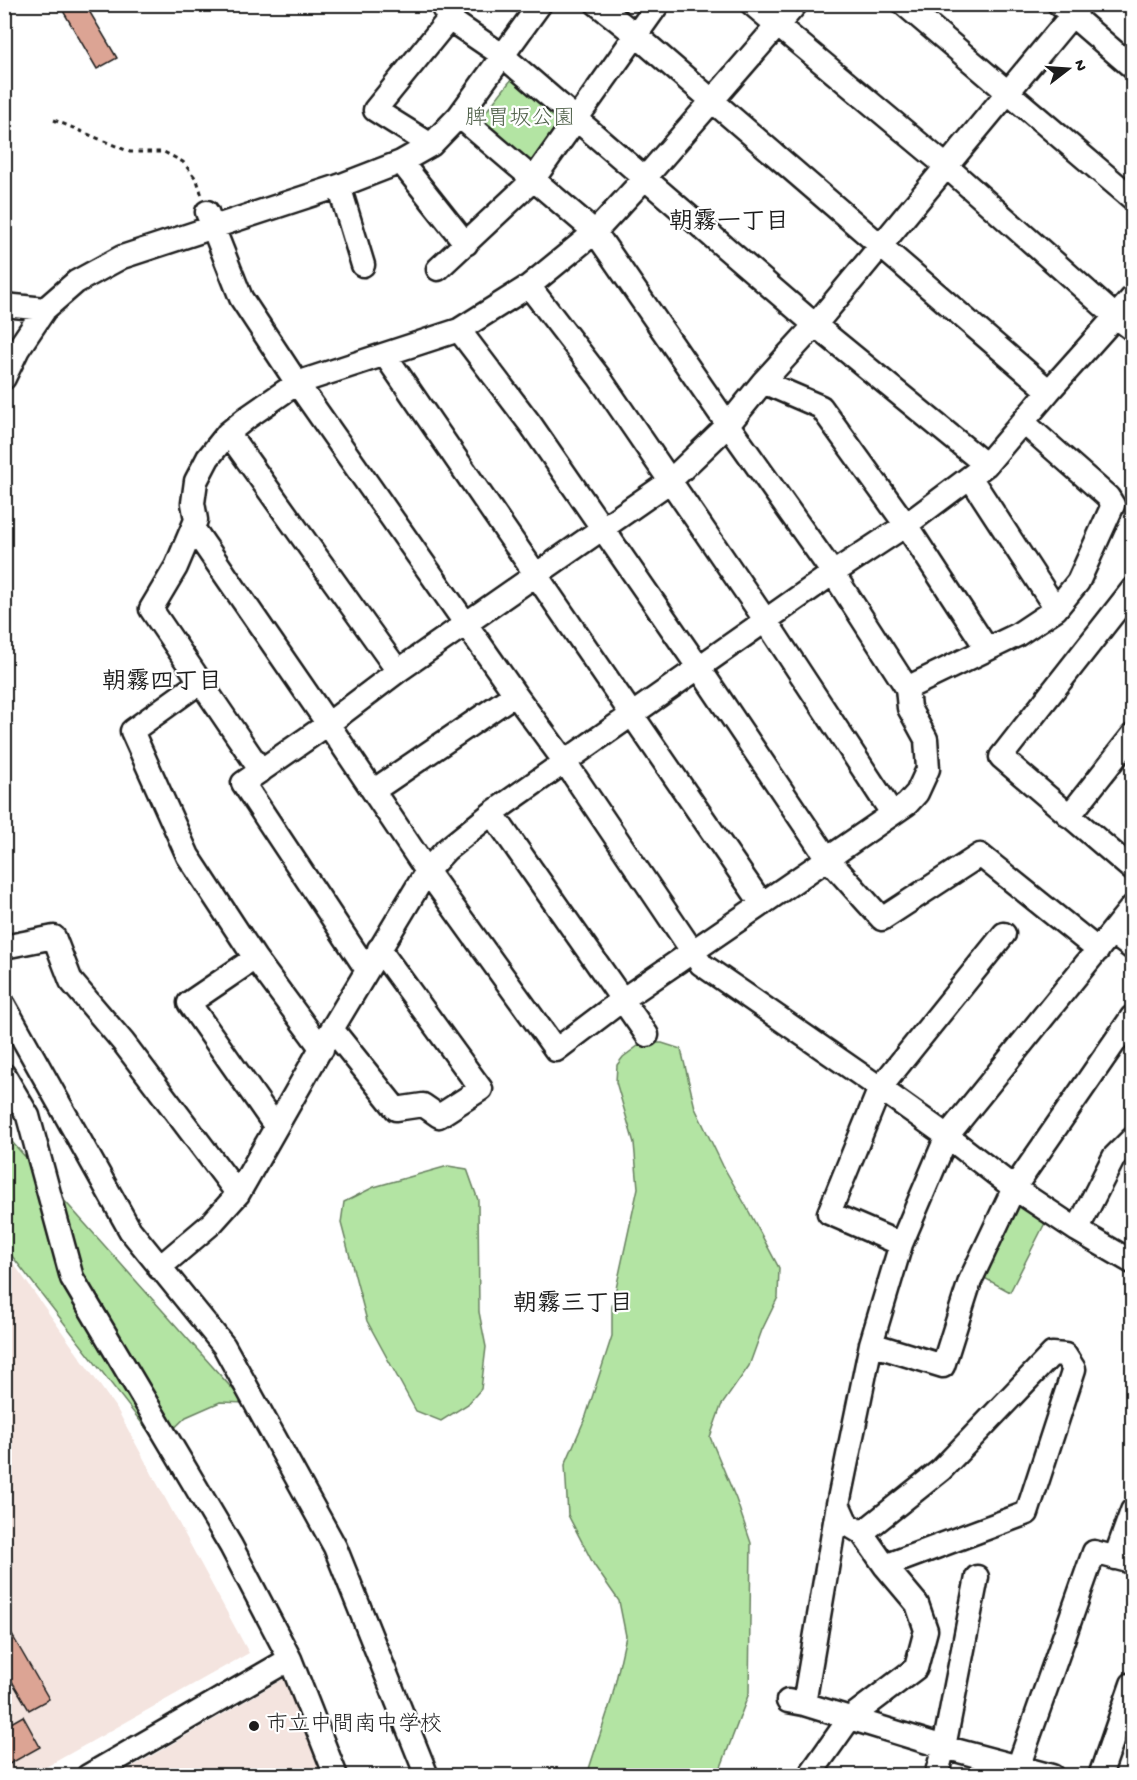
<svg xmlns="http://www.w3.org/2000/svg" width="1137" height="1780" font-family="'Gochi Hand','Klee One',sans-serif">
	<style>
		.built { fill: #f4e4df }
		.green { fill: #b3e4a3; stroke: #688060; stroke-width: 1.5 }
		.building { fill: #dca494; stroke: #1c1c1c; stroke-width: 1.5 }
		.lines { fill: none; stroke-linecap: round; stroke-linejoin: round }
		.minor-casing { stroke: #1c1c1c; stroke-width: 27 }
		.path { stroke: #1c1c1c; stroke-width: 3; stroke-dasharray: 4.5 4.5; stroke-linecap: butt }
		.minor { stroke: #fff; stroke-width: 22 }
		.poi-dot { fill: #1c1c1c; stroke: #fff; stroke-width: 2 }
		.labels { text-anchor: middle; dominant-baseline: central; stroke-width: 4.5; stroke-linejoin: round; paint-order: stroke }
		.park-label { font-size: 22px; fill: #51624b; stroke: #fff }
		.poi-label { font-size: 22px; fill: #1c1c1c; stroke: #fff; text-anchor: start }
		.neighbourhood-label { font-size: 24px; font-weight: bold; fill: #1c1c1c; stroke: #fff }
	</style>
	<rect width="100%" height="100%" fill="#fff"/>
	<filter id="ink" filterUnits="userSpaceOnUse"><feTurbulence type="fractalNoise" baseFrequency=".0167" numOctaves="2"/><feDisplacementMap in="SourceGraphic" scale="12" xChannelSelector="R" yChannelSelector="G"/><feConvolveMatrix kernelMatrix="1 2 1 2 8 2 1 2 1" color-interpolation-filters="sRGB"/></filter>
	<g filter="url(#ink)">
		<path class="built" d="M4,1250L118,1411L249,1653L30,1776L4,1775Z
			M287,1677L325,1776H117Z"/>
		<path class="green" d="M515,75L570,122L533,172L477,123Z
			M642,1043H662L681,1049L695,1108L723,1166L746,1206L779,1268L778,1297L762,1330L749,1366L721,1406L710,1437L736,1499L751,1543L749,1693L718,1775H587L612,1698L626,1636L619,1601L594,1565L568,1515L565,1465L586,1416L612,1336V1307L638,1188L634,1143L616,1082L617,1065L623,1057Z
			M4,1133L245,1403L220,1402L186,1417L158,1444L5,1247Z
			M448,1166L467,1169L478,1200L479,1312L486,1347L481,1389L468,1404L441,1421L416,1411L367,1321L341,1223L344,1202L374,1187Z
			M1017,1200L1046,1221L1010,1292L979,1275Z"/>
		<path class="building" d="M59,4H85L117,58L97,69Z
			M4,1621L49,1699L29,1710L4,1668Z
			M23,1716L40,1747L4,1767V1727Z"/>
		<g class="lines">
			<defs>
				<path id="minor" d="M597,4L636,35L1049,391
					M752,4L946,166L1116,317L1132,329
					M904,4L1132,198
					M1059,4L1132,67
					M449,19L502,55L815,325L986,465
					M431,145L375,110L449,19L441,4
					M401,162L466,244
					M339,186L363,265
					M207,212L241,298L297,383L515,694L565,762L701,964L880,1088L947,1136L1014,1188L1077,1230L1132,1262
					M438,269L533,180L658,4
					M529,286L599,377L766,621L892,813
					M4,305L45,309
					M459,330L531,425L699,668L827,858L882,919L980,855L1098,950
					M385,355L762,904
					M4,378L18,349L45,309L76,282L122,257L339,186L401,162L431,145L459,116L540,4
					M763,382L821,407L906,525L987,649
					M228,433L398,671
					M970,477L1056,609
					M193,528L328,724L427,871L556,1050L622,1000L907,804L917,793L928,769L926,739L909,708L907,688L833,573L728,425L595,232L459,116
					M1132,590L1001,757L1132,869
					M200,682L132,731L188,856L255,958L322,1049
					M907,688L1017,635L1056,609L1078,582L1113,505L1108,497L1023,422
					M261,771L151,609L176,567L196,520L193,503L196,481L208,458L228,433L248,417L297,383L459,330L529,286L595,232L645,178L796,4
					M373,791L515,694
					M492,813L647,1035
					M1069,816L1132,736
					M1112,933L1132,948
					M4,947L54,937L71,981L123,1042L238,1194
					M255,958L189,1003L276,1127
					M367,970L243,783L328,724L398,671L669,482L728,425L763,382L815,325L1081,4
					M4,1005L130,1230L224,1346L335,1547L427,1776
					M332,1029L396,1109L423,1105L439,1116L481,1089L379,949
					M4,1075L28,1116L72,1278L231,1546L290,1659L336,1776
					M1077,1230L1114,1157L1132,1139
					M901,1244L829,1213L880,1088L1004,934
					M159,1268L212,1223L238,1194L332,1029L427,871L446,850L492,813L833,573L906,525L986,465L1049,391L1132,298
					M871,1344L943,1366L970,1281L1014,1188L1132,1017
					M862,1533L941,1470L1052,1354L1065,1355L1074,1369L1027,1513L885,1566
					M1115,1558L1132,1511
					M788,1701L804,1704L944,1747L1052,1776
					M804,1704L838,1504
					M88,1776L290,1659
					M809,1776L850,1718L916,1668L926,1630L917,1604L885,1566L862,1533L847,1524L838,1504L871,1344L901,1244L947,1136L1132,907
					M936,1776L944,1747L977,1577
					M1015,1776L1094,1552L1132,1562
					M1100,1776L1132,1684"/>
			</defs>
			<use href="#minor" class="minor-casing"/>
			<path class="path" d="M54,120L130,152H164L183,162L197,180L202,196"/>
			<use href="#minor" class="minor"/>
		</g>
	</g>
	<circle class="poi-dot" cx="254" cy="1726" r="6"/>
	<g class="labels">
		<g class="park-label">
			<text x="520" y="120">脾胃坂公園</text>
		</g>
		<g class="poi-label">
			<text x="266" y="1726">市立中間南中学校</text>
		</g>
		<g class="neighbourhood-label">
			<text x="729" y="223">朝霧一丁目</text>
			<text x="162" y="683">朝霧四丁目</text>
			<text x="573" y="1305">朝霧三丁目</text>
		</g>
	</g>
	<rect width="1137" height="1780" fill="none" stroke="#fff" stroke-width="24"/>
	<rect x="12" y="12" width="1113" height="1756" fill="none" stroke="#1c1c1c" stroke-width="2" filter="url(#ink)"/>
	<g transform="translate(1068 69) rotate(73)" stroke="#ffffff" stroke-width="4.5" paint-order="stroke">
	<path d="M0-4.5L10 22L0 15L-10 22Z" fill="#1c1c1c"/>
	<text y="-9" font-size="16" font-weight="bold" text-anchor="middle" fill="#1c1c1c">N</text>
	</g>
</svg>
